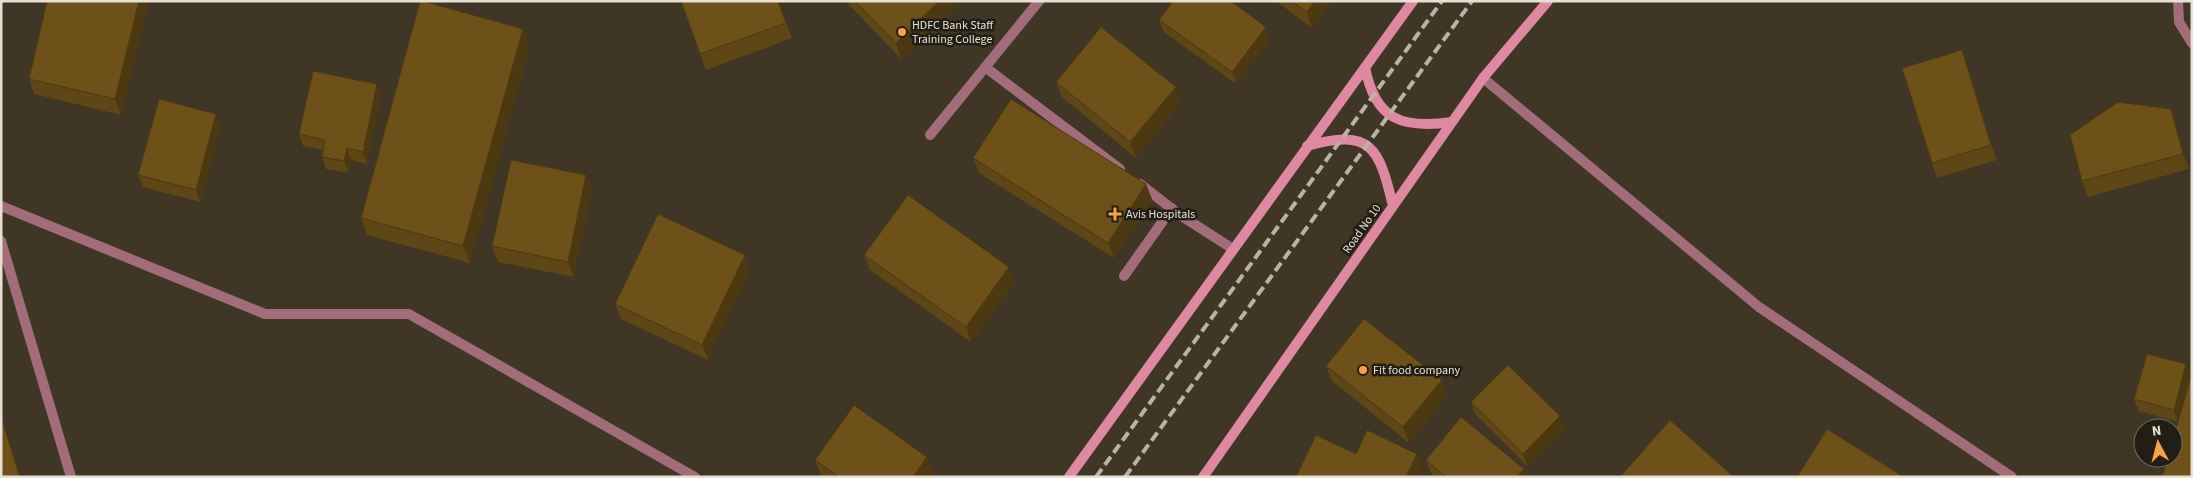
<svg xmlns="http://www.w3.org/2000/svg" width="2193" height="478" font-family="'Source Sans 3',sans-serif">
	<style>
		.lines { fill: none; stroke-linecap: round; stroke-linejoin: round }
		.service { stroke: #a26c7b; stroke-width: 10 }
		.minor { stroke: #a26c7b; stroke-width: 10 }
		.secondary { stroke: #de88a1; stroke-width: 10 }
		.rail { stroke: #b9b2a5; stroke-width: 4; stroke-dasharray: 10 5; stroke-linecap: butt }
		.wall { fill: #5e4616 }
		.shaded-wall { fill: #4c3912 }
		.building { fill: #6d5119; stroke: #4c3912 }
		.poi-dot { fill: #f6a247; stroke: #221e16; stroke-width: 2 }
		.labels { text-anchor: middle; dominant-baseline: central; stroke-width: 5; stroke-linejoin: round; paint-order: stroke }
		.poi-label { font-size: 12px; fill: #e6e0d5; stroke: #221e16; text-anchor: start }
		.street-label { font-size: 12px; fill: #e6e0d5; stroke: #221e16 }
	</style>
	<rect width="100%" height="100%" fill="#3f3625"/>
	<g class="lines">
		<path class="service" d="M985,67L1120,169
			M1140,184L1180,215L1233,249
			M1124,276L1172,208"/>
		<path class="minor" d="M2178,1L2179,22L2192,43
			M1483,78L1759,307L2012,477
			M930,135L1039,1
			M1,206L265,314H409L695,477
			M1,241L71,477"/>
		<path class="secondary" d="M1365,67C1375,120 1402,129 1452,122
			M1307,146C1371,128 1379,147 1393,206
			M1069,477L1413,1
			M1203,477L1483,78L1548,1"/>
		<path class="rail" d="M1096,477L1442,1
			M1125,477L1472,1"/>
	</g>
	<path class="wall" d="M47,1H149L121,115L34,94L29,79Z
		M681,1H778L792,38L706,70Z
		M848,1H961L901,59L849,5Z
		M1276,1H1332L1312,28Z
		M1159,20L1266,27L1270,39L1236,84L1164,32Z
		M523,29L530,46L470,263L367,235L361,218Z
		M1962,50L1967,65L1997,160L1937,178L1932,163Z
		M1056,82L1181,103L1136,158L1062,97Z
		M381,96L367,164L351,160L348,173L326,169L322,157L323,150L303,146L299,134Z
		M2171,109L2176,124L2189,169L2088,197L2082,181Z
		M216,114L221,126L200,202L143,187L138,175Z
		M973,158L1152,199L1114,258L979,173Z
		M586,175L592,190L574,277L498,262L492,246Z
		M864,255L1009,267L1015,282L971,342L870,270Z
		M750,270L708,360L621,319L615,304Z
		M2186,364L2191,376L2178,422L2139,411L2134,399Z
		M1326,366L1442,380L1447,396L1409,443L1332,381Z
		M1471,402L1560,416L1565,428L1527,466L1475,414Z
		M927,457L933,472L930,477H822L821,475L815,460Z
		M1426,460L1527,477H1435L1430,472Z"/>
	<path class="shaded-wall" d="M139,1H149L121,115L115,99Z
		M939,1H961L901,59L896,43Z
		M1315,1H1332L1312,28L1307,12Z
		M1266,27L1270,39L1236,84L1232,72Z
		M523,29L530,46L470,263L463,246Z
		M1962,50L1967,65L1997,160L1991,145Z
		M377,84L381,96L367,164L363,152Z
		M1176,87L1181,103L1136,158L1130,142Z
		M2171,109L2176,124L2189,169L2183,154Z
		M216,114L221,126L200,202L196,190Z
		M347,148L351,160L348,173L344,161Z
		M586,175L592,190L574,277L568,262Z
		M1146,184L1152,199L1114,258L1108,243Z
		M745,255L750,270L708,360L702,345Z
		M1009,267L1015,282L971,342L966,327Z
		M2186,364L2191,376L2178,422L2174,410Z
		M1442,380L1447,396L1409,443L1403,427Z
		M1,414L21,477H20L1,417Z
		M1560,416L1565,428L1527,466L1523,454Z
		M1417,454L1423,469L1419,477H1406Z
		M927,457L933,472L930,477H913Z
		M1524,469L1527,477H1517Z"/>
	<path class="building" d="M47,1H139L115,99L29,79Z
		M420,1H423L523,29L463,246L361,218Z
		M681,1H778L786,23L700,54Z
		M855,1H939L896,43Z
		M1173,1H1231L1266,27L1232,72L1159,20Z
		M1291,1H1315L1307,12Z
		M1101,27L1176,87L1130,142L1056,82Z
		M1962,50L1991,145L1932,163L1902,68Z
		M313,71L377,84L363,152L347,148L344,161L322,157L325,140L299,134Z
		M159,99L216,114L196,190L138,175Z
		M1011,99L1146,184L1108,243L973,158Z
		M2118,102L2171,109L2183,154L2082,181L2070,135Z
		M511,160L586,175L568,262L492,246Z
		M908,195L1009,267L966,327L864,255Z
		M658,214L745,255L702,345L615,304Z
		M1364,319L1442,380L1403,427L1326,366Z
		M2147,354L2186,364L2174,410L2134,399Z
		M1508,365L1560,416L1523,454L1471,402Z
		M2192,373V477H2162L2168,458H2173V439Z
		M854,405L927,457L913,477H839L815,460Z
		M1,417L20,477H1Z
		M1461,417L1524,469L1517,477H1446L1426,460Z
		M1670,420L1734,477H1620Z
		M1827,429L1904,477H1797Z
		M1367,430L1417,454L1406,477H1296L1316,435L1356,454Z"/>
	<g class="poi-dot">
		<circle cx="902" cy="32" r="5"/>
		<path d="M1112.5 206.5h5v5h5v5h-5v5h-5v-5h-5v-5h5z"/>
		<circle cx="1363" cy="370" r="5"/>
	</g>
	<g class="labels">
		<g class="poi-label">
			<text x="912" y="25">HDFC Bank Staff<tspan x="912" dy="14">Training College</tspan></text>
			<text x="1126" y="214">Avis Hospitals</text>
			<text x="1373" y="370">Fit food company</text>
		</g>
		<g class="street-label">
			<text transform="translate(1362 229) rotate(-55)">Road No 10</text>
		</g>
	</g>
	<rect width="2193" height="478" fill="none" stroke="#e6e0d5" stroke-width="5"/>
	<g transform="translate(2158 443) rotate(353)"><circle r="24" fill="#221e16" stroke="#706c62"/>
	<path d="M0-4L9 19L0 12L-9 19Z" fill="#f6a247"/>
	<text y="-8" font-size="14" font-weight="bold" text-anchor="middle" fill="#e6e0d5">N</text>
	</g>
</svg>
